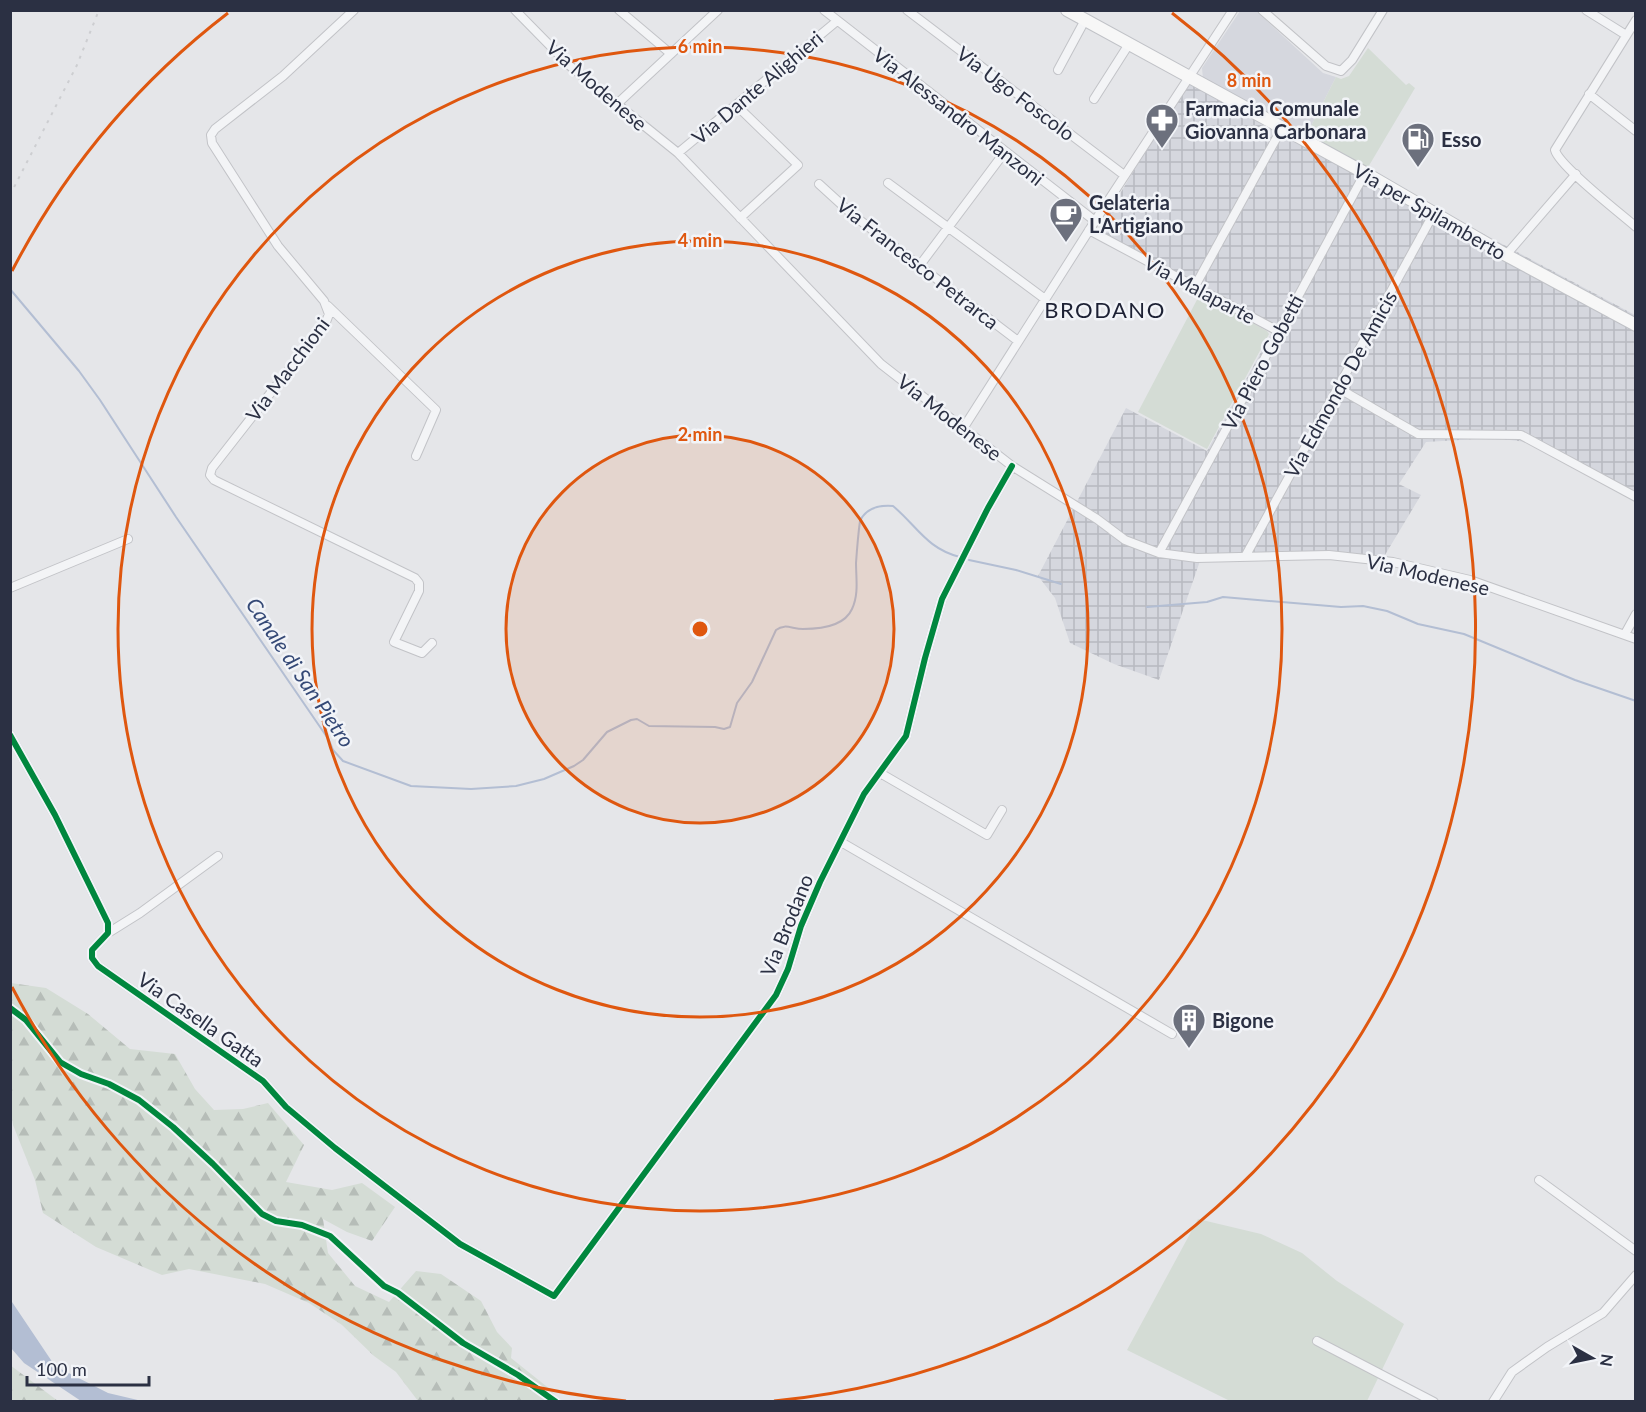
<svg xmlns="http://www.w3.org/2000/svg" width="1646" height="1412" font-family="Lato,sans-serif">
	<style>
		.built { fill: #d5d7de }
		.industrial { fill: url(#industrial-grid) }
		.forest { fill: url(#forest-firs) }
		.green { fill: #d4dcd5 }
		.water { fill: #b3bed3 }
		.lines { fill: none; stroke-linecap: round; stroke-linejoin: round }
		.stream { stroke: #b3bed3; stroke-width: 2 }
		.minor-casing { stroke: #c2c3c7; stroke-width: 10 }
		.primary-casing { stroke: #c0c2c7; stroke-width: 14 }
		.minor { stroke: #f3f4f6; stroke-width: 8 }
		.primary { stroke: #f7f7f7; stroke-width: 12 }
		.rail { stroke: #cdced1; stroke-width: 2; stroke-dasharray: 3 6; stroke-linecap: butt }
		.cycleway-casing { stroke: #f2f4f8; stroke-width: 10 }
		.cycleway { stroke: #00873e; stroke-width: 6 }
		.ring { fill: none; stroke: #df570f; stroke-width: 3 }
		.labels { text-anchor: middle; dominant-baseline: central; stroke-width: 5; stroke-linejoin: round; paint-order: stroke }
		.street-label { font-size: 20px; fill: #2b3043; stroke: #f2f4f8 }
		.poi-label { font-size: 20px; font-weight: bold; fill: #2b3043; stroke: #f2f4f8; text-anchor: start }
		.water-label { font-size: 21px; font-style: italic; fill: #354976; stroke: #f2f4f8 }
		.quarter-label { font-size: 22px; letter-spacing: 1.5px; fill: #1d2134; stroke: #f2f4f8 }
		.centre { fill: #df570f; stroke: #f2f4f8; stroke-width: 3 }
		.ring-label { font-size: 18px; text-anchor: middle; font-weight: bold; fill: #df570f; stroke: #f2f4f8; stroke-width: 5; stroke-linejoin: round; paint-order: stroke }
	</style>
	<defs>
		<pattern id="industrial-grid" width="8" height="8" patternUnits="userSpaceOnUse" patternTransform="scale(1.5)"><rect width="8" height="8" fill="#d5d7de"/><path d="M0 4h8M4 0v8" fill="none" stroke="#b7b9c0"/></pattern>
		<pattern id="forest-firs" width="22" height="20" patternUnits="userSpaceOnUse" patternTransform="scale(1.5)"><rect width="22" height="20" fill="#d4dcd5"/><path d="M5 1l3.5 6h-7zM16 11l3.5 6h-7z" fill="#b6bdb8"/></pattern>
	</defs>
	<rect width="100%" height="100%" fill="#e5e6e9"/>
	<path class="built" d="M1240,11H1256L1323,73L1336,77L1306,136L1203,79L1202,68Z"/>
	<path class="industrial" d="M1190,77L1635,315V493L1534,443L1494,438L1426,442L1399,484L1421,495L1382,560L1283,556L1201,558L1159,680L1114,664L1070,643L1055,598L1038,576L1126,408L1207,451L1272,332L1094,237Z"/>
	<path class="forest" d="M11,983L46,988L88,1014L130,1049L175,1054L195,1089L214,1110L243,1109L268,1103L304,1145L286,1182L332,1190L362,1183L395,1207L372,1241L347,1232L323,1219L328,1253L355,1286L389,1302L416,1271L441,1274L481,1301L497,1332L512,1348L511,1358L551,1390L559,1401H418L396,1372L374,1356L342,1325L309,1303L265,1284L189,1269L162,1275L96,1247L43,1213L35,1180L13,1125L11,1112Z
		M10,1365L58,1401H11Z"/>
	<path class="green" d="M1368,48L1406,85L1409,83L1415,88L1367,169L1306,136L1336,77L1341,79L1349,76Z
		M1200,294L1267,331L1269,334L1207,449L1138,412Z
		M1198,1219L1261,1234L1302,1253L1337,1281L1404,1324L1367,1401H1230L1127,1350Z"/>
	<path class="water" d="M10,1299L55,1366L108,1393L142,1401H81L24,1363L11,1348Z"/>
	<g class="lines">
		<path class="stream" d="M10,289L79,371L100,400L176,517L329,740L333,750L343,761L411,786L471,789L516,786L544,779L574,766L583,760L607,732L631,720L637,719L649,726L715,727L724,729L730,727L737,703L752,682L776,630C785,623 792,629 803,629C820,629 844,627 852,609C859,594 856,578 856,563C857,549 858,535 860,521C866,508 880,505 893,506C917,526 927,549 960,557
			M969,560L1016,570L1061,584
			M1147,607L1207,602L1223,597L1341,607L1363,606L1387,611L1418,624L1464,634L1575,680L1636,701"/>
		<defs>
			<path id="minor" d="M354,10L283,76L215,129L211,135L212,143L278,246L324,301L329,314L326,322L212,468L210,475L214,480L415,578L419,583V591L394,642L422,653L432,643
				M515,10L570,66L678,153L881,364L1012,466L1097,519L1125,540L1159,553L1197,558L1329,555L1393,562L1470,580L1636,639
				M619,10L671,54
				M824,10L1095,221
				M907,10L1124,175
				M1262,10L1326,66L1341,71L1352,60L1383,10
				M1586,10L1626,35
				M1636,20L1555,150C1559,166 1620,213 1636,227
				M1058,70L1085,20
				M1589,94L1636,131
				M1094,99L1129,44
				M617,104L718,10
				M736,105L798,165L740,218
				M678,153L837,21
				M888,183L1045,299
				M819,184L853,215L1018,341
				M1089,230L1278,331
				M1506,255L1576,174
				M920,265L1004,153
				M1195,286L1282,128
				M328,306L436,410L416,456
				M1338,388L1418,434L1521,435L1636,497
				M964,427L1095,221L1233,10
				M1159,553L1365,173
				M1246,555L1434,213
				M10,588L128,539
				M1625,634L1636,614
				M10,735L55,815L108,923V933L92,950V958L98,966L263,1081L286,1107L335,1148L460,1244L554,1296L776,995L788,969L801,926L820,882L864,794L906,736L925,658L942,599L988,508L1012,466
				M880,773L987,835L1002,810
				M841,842L1172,1034
				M108,933L140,913L218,856
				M1539,1180L1636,1251
				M1317,1341L1434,1402
				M1493,1402L1512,1372L1547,1347L1603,1313L1636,1275"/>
			<path id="primary" d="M1067,10L1365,173L1506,255L1636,325"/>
		</defs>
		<use href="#minor" class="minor-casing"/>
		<use href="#primary" class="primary-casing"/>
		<use href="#minor" class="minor"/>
		<use href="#primary" class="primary"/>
		<path class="rail" d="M10,195L77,65L99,10"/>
		<defs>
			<path id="cycleway" d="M10,735L55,815L108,923V933L92,950V958L98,966L263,1081L286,1107L335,1148L460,1244L554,1296L776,995L788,969L801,926L820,882L864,794L906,736L925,658L942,599L988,508L1012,466
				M10,1008L26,1020L60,1062L81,1074L109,1084L139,1100L173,1127L213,1164L262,1214L276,1221L302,1225L330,1236L384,1286L398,1293L463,1343L518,1375L556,1402"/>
		</defs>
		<use href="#cycleway" class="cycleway-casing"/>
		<use href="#cycleway" class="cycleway"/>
	</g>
	<circle cx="700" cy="629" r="194" fill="#df570f" fill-opacity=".12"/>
	<g class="ring">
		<circle cx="700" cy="629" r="194"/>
		<circle cx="700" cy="629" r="388"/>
		<circle cx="700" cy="629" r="582"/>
		<path d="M626 1401A776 776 0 0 1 12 987M12 271A776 776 0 0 1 228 13M1172 13A776 776 0 0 1 774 1401"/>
	</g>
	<defs>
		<symbol id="pharmacy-pin" viewBox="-11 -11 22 30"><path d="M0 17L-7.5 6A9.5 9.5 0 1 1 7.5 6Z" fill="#6c707d" stroke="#f2f4f8"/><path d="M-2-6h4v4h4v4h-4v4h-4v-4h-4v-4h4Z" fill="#fff"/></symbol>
		<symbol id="fuel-pin" viewBox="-11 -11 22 30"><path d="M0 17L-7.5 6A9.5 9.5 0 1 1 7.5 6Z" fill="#6c707d" stroke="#f2f4f8"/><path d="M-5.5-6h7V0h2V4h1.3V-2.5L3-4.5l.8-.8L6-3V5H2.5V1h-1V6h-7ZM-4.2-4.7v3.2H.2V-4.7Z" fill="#fff"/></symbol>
		<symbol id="cafe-pin" viewBox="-11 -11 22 30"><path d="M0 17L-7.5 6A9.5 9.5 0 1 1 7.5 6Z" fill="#6c707d" stroke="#f2f4f8"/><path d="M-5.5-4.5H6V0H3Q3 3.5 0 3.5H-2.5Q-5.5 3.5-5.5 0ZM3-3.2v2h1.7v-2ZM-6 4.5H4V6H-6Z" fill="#fff"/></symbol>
		<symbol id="building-pin" viewBox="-11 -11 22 30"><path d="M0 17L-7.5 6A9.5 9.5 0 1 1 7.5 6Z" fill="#6c707d" stroke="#f2f4f8"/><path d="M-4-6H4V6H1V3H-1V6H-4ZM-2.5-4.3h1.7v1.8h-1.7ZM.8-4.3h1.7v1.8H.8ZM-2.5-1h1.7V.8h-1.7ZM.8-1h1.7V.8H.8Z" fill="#fff"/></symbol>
	</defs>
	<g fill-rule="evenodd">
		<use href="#pharmacy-pin" x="1143" y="101" width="38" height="52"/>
		<use href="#fuel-pin" x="1399" y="120" width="38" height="52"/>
		<use href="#cafe-pin" x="1047" y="195" width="38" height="52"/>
		<use href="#building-pin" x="1170" y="1001" width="38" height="52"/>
	</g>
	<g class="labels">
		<g class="street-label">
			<text transform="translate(597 85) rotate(41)">Via Modenese</text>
			<text transform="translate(757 87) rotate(-40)">Via Dante Alighieri</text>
			<text transform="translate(1016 93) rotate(37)">Via Ugo Foscolo</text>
			<text transform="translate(959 116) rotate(38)">Via Alessandro Manzoni</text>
			<text transform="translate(1430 211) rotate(30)">Via per Spilamberto</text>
			<text transform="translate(918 263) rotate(38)">Via Francesco Petrarca</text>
			<text transform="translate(1200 289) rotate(28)">Via Malaparte</text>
			<text transform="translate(1262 362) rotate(-62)">Via Piero Gobetti</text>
			<text transform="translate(287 369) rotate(-53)">Via Macchioni</text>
			<text transform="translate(1340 384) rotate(-61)">Via Edmondo De Amicis</text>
			<text transform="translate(950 417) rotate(38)">Via Modenese</text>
			<text transform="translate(1428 574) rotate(13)">Via Modenese</text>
			<text transform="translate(786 925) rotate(-68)">Via Brodano</text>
			<text transform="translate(201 1019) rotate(35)">Via Casella Gatta</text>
		</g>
		<g class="poi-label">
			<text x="1185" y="108">Farmacia Comunale<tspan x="1185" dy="23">Giovanna Carbonara</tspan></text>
			<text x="1441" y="139">Esso</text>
			<text x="1089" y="202">Gelateria<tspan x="1089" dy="23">L'Artigiano</tspan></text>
			<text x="1212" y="1020">Bigone</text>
		</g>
		<g class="water-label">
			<text transform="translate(301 672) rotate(56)">Canale di San Pietro</text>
		</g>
		<g class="quarter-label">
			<text x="1105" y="309">BRODANO</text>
		</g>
	</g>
	<circle cx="700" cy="629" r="9" class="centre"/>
	<g class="ring-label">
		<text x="700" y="53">6 min</text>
		<text x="1249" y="87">8 min</text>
		<text x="700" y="247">4 min</text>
		<text x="700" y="441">2 min</text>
	</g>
	<rect width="1646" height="1412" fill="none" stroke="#2b3043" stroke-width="24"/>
	<g transform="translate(1592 1358) rotate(99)" stroke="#f2f4f8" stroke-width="4.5" paint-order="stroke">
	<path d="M0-4.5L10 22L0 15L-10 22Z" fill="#2b3043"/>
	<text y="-9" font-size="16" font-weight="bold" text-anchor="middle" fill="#2b3043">N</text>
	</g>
	<path d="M27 1376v9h122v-9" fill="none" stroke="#2b3043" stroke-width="3"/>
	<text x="36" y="1376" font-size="18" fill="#2b3043" stroke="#f2f4f8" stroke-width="4.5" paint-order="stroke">100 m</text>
</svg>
